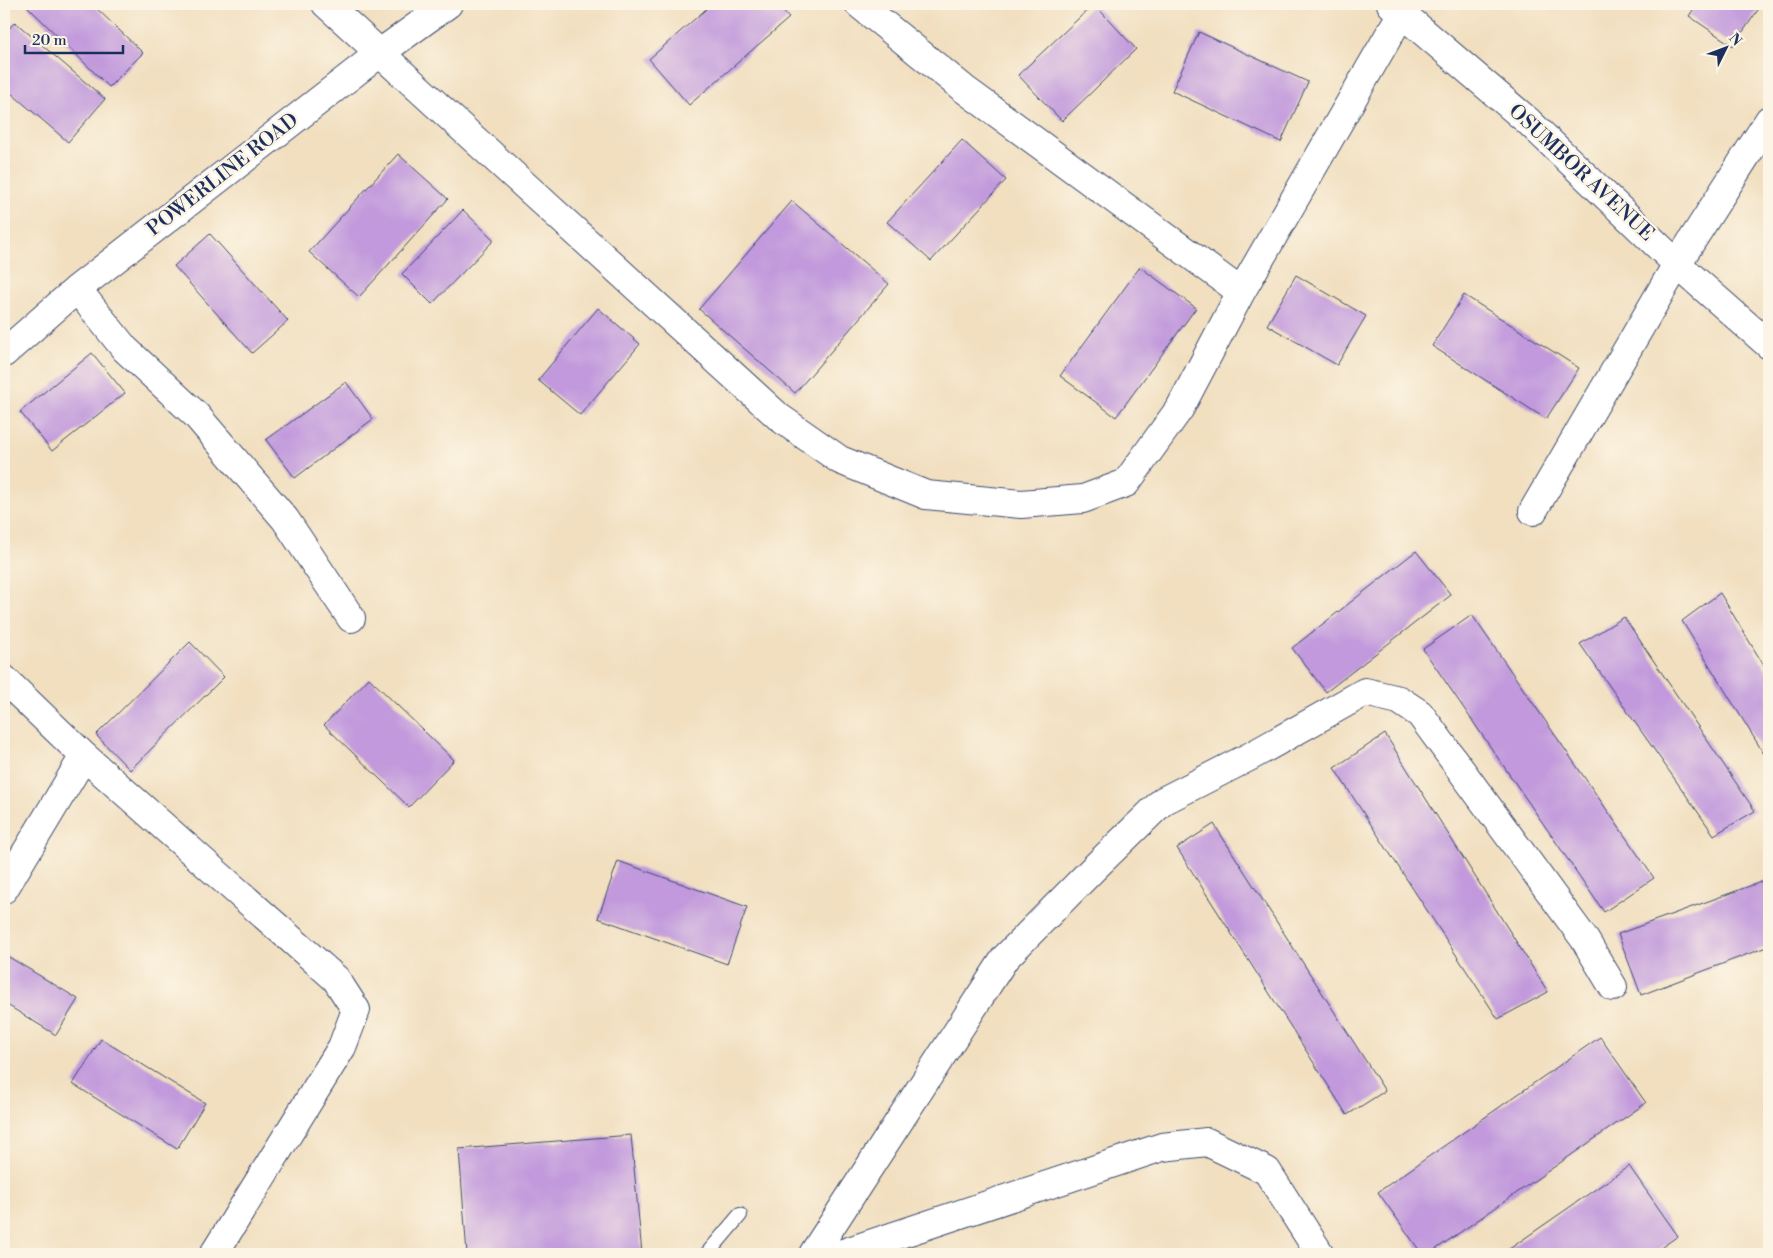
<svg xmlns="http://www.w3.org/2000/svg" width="1773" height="1258" font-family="'Libre Bodoni',serif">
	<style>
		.building { fill: #c199dc }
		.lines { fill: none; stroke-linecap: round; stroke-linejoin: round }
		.lane-casing { stroke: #3b496d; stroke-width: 16 }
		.street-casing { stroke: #3b496d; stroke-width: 30 }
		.lane { stroke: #fff; stroke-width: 14 }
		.street { stroke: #fff; stroke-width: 28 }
		.labels { text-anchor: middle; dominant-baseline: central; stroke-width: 5; stroke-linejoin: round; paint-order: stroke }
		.street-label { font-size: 20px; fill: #1b2f5e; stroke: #fcf5e5 }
	</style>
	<rect width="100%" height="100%" fill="#fcf5e5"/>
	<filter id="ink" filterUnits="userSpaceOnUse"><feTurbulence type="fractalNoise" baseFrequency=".02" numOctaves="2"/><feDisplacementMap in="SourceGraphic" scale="10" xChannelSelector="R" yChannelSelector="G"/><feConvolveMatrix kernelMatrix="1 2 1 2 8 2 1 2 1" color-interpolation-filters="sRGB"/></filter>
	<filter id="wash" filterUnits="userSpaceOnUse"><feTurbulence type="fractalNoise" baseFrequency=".0096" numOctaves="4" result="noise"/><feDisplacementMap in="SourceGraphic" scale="20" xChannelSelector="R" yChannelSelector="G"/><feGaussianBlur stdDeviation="1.12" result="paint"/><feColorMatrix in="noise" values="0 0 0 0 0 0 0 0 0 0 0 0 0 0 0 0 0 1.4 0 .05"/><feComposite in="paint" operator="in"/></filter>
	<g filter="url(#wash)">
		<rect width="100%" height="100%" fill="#f1dfc0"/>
		<g id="blocks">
			<path class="building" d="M29,4H92L143,53L109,87L27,6Z
				M712,4H776L789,18L689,105L649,59Z
				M1094,4L1136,49L1062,121L1018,75Z
				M1697,4H1762L1733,46L1689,16Z
				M15,22L105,99L68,142L4,87V34Z
				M1199,32L1308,82L1281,142L1172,91Z
				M962,140L1006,180L931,261L887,222Z
				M398,154L448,199L359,297L309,252Z
				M792,201L889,284L795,393L699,309Z
				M463,210L494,240L432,304L402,274Z
				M210,234L288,321L252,353L174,266Z
				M1140,267L1196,308L1116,417L1060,376Z
				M1296,275L1366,316L1337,365L1267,325Z
				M1464,295L1579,368L1546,419L1432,346Z
				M598,308L640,344L580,415L538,380Z
				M92,353L125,393L52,451L20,412Z
				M346,382L373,419L295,478L266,440Z
				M1416,551L1451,595L1326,692L1292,648Z
				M1720,593L1769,674V762L1682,621Z
				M1472,615L1654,878L1604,912L1423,649Z
				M1624,617L1755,811L1714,835L1580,644Z
				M190,642L224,677L130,770L96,735Z
				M369,678L454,760L409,807L324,725Z
				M1385,734L1548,992L1498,1019L1334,768Z
				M1214,824L1385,1091L1347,1115L1177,848Z
				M618,861L747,907L727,964L598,918Z
				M1769,879V946L1641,995L1618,934Z
				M4,954L78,999L56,1035L4,1003Z
				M1600,1037L1646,1103L1429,1254H1422L1378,1192Z
				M101,1039L205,1103L177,1149L73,1084Z
				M631,1135L642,1254H467L459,1149Z
				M1629,1166L1678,1236L1652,1254H1502Z"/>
		</g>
	</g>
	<g filter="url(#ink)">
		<use href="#blocks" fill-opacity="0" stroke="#3b496d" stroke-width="1"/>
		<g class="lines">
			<defs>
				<path id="lane" d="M707,1254L740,1215"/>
				<path id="street" d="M326,4L780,418L840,460L926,495L1021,504L1083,499L1126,483L1180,408L1241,292L1407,4
					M859,4L964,89L1241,292
					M1391,4L1529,122L1677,264L1769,345
					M77,289L125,349L196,415L285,519L351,618
					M4,353L77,289L380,53L448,4
					M1533,511L1677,264L1769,120
					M4,679L84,756L336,979L356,1010L342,1047L214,1254
					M4,889L84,756
					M813,1254L1005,958L1096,866L1163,801L1251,756L1365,692L1399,700L1420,714L1585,940L1613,987
					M840,1254L1162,1147L1207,1142L1267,1171L1320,1254"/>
			</defs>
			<use href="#lane" class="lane-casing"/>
			<use href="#street" class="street-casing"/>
			<use href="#lane" class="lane"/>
			<use href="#street" class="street"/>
		</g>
	</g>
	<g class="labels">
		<g class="street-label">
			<text transform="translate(1581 173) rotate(43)">OSUMBOR AVENUE</text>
			<text transform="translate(223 175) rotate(-38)">POWERLINE ROAD</text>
		</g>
	</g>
	<rect width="1773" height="1258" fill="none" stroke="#fcf5e5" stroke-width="20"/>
	<g transform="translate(1726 48) rotate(48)" stroke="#fcf5e5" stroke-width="4" paint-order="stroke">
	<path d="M0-4L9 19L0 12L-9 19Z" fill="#1b2f5e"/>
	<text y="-8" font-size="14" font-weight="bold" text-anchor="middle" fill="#1b2f5e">N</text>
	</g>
	<path d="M25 45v8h98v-8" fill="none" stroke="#1b2f5e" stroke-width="2.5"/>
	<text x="32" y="45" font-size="15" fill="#1b2f5e" stroke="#fcf5e5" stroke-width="4" paint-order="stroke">20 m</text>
</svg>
